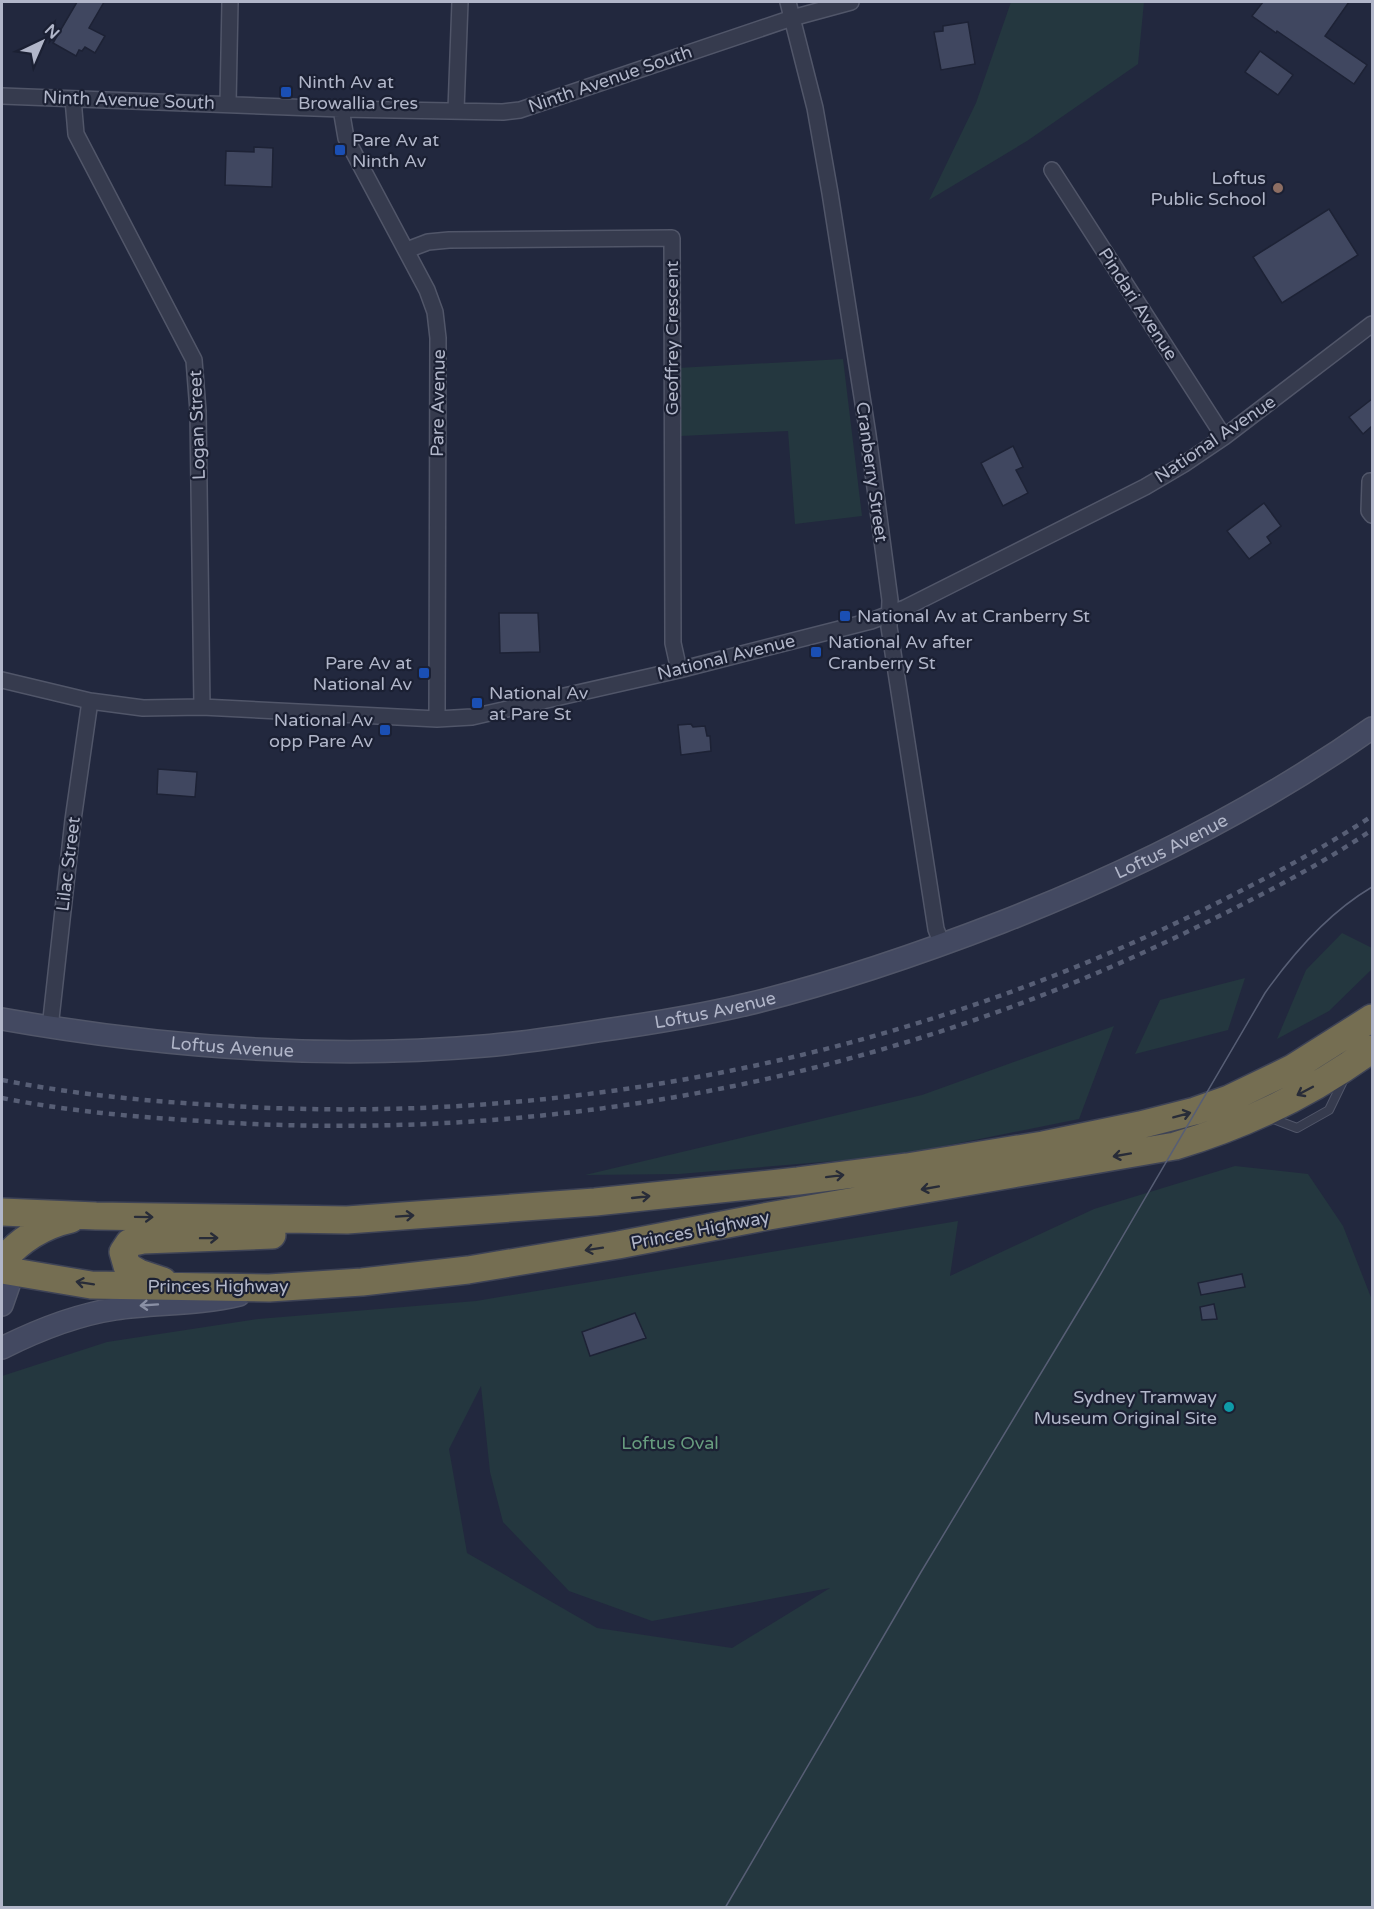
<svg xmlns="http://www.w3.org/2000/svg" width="1374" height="1909" font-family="'Varela Round',sans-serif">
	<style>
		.green { fill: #24373f; fill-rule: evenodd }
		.building { fill: #404760; stroke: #1d2235; stroke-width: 1.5 }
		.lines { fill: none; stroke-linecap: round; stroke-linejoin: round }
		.lane-casing { stroke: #515669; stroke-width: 10 }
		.street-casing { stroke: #515669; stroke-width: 18 }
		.secondary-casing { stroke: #515669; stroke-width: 24 }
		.highway-casing { stroke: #3e4356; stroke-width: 30 }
		.lane { stroke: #363b4e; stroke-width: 8 }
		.street { stroke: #363b4e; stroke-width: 15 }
		.secondary { stroke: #434961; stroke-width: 21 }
		.highway { stroke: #756e52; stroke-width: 27 }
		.tram { stroke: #575e75; stroke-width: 1.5 }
		.rail { stroke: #575e75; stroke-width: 4.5; stroke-dasharray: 6 6; stroke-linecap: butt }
		.oneway { stroke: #282c38 }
		.oneway2 { stroke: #8a90a5 }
		.transit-dot { fill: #1a4fb4; stroke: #1b2033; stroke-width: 2 }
		.education-dot { fill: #8d6e63; stroke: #1b2033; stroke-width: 2 }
		.culture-dot { fill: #0f9aa8; stroke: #1b2033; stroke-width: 2 }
		.labels { text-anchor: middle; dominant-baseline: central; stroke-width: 4.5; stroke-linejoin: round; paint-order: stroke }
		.street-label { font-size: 18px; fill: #b1b6c9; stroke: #1b2033 }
		.poi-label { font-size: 18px; fill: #b1b6c9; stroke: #1b2033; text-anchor: start }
		.park-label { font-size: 18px; fill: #679c7e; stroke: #1b2033 }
	</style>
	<rect width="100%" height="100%" fill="#22283e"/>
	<path class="green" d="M1011,2H1144L1138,64L1027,141L929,200L976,103Z
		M843,359L862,516L795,524L788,431L681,436L677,368Z
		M1342,933L1372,948V969L1329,1011L1277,1039L1306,970Z
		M1245,978L1228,1030L1135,1054L1160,1000Z
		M1114,1026L1079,1119L895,1156L679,1174L585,1175L922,1095Z
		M1235,1166L1308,1174L1343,1226L1372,1300V1907H2V1376L107,1342L258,1319L476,1301L958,1221L950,1276L1094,1209ZM481,1386L490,1472L503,1522L569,1591L652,1621L830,1588L732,1648L597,1628L467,1553L449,1449Z"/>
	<path class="building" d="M77,2H104L89,28L105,36L95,53L85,47L82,51L79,50L76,56L53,43Z
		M1263,2H1349L1325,36L1367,65L1354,84L1277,31L1276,33L1252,16Z
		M968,22L975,64L941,70L934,32L943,31V26Z
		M1260,51L1293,75L1278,95L1245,72Z
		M254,147L273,148L272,187L225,185L226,151L254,152Z
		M1329,209L1358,255L1282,303L1253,257Z
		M1372,399V426L1363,434L1349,417Z
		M1013,446L1023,467L1016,470L1028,493L1003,506L981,463Z
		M1264,503L1281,526L1267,537L1271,543L1249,559L1227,531Z
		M499,613H538L540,652L500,653Z
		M691,724L693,727L705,726L707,736H710L711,751L681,755L678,725Z
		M158,769L197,772L195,797L157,794Z
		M1242,1274L1245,1287L1201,1295L1198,1283Z
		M1214,1304L1217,1319L1202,1320L1200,1307Z
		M635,1313L646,1338L590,1356L582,1332Z"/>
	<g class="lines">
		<defs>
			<path id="lane" d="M1268,1117L1297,1128L1329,1110L1344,1079"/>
			<path id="street" d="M788,2L815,108L830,193L868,435L890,600L889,627L936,929L942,945
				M2,96L341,109L503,112L520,110L792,18L851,2
				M73,99L76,134L194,360L198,411L202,707
				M228,104L230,2
				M341,109L346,138L427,290L435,312L438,338L437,719
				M456,110L460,2
				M1052,170L1224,437
				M407,250L428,242L449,240L672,238L673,643L679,670
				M1370,481L1369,511L1372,515
				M2,680L90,701L143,708L202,707L437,719L472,717L679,670L871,621L905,608L1145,487L1184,464L1224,437L1372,324
				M50,1028L73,820L90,701"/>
			<g id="secondary">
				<path id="s1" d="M2,1019C160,1047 323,1060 484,1046C522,1043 560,1037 598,1031C648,1024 698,1016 748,1004C835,983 919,954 1002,922C1133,871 1257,809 1372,728"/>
				<path d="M2,1305L9,1285L10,1272"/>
				<path d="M2,1348C38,1330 75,1315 115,1309C157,1303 198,1305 239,1295"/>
			</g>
			<path id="highway" d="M2,1212L96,1216L347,1220L595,1202L798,1181L907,1167L1043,1145L1140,1125L1195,1111L1229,1099L1293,1068L1372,1018
				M2,1261C20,1240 44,1225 71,1219
				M2,1270L91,1285L269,1288L362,1282L468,1270L618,1245L769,1216L1175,1146C1246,1125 1313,1092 1372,1049
				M163,1281L139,1273L127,1266L123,1252L129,1243L143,1240L272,1235"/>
		</defs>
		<use href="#lane" class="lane-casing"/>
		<use href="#street" class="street-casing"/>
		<use href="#secondary" class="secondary-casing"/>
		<use href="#highway" class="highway-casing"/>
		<use href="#lane" class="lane"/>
		<use href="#street" class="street"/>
		<use href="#secondary" class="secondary"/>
		<use href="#highway" class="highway"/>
		<path class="tram" d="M725,1908L921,1572L1096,1282L1265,993C1294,952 1328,913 1372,887"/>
		<path class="rail" d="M2,1080C72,1094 144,1101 215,1105C555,1128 898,1060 1203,910C1261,881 1319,851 1372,816
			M2,1098C67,1111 135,1117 201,1121C544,1145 888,1080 1197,927C1256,898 1317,867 1372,830"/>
	</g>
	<defs><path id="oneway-shaft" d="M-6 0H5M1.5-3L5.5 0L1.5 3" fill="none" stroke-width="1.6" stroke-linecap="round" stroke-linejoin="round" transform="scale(1.5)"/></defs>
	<g class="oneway">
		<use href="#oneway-shaft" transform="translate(1305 1091) rotate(152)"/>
		<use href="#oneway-shaft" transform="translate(1182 1115) rotate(-15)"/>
		<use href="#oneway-shaft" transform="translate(1122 1155) rotate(170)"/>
		<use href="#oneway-shaft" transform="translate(835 1176) rotate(-7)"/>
		<use href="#oneway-shaft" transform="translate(930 1188) rotate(170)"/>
		<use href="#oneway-shaft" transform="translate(641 1197) rotate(-6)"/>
		<use href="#oneway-shaft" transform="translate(405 1216) rotate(-4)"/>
		<use href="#oneway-shaft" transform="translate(144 1217) rotate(1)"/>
		<use href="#oneway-shaft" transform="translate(209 1238) rotate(-1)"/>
		<use href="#oneway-shaft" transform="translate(594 1249) rotate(171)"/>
		<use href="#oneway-shaft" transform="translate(85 1283) rotate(-171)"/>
	</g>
	<use class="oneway2" href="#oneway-shaft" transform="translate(149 1305) rotate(176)"/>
	<g class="transit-dot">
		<rect x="280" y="86" width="12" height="12" rx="3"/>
		<rect x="334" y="144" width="12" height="12" rx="3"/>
		<rect x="839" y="610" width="12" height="12" rx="3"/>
		<rect x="810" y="646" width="12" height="12" rx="3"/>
		<rect x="418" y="667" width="12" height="12" rx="3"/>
		<rect x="471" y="697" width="12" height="12" rx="3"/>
		<rect x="379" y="724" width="12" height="12" rx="3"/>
	</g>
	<circle class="education-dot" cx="1278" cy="188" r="6"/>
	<circle class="culture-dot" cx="1229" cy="1407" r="6"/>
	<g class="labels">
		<g class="street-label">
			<text transform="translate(610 79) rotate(-19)">Ninth Avenue South</text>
			<text transform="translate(129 100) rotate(2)">Ninth Avenue South</text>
			<text transform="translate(1138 304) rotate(57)">Pindari Avenue</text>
			<text transform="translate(672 338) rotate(-90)">Geoffrey Crescent</text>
			<text transform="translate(438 403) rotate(-89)">Pare Avenue</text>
			<text transform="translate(197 425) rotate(-92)">Logan Street</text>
			<text transform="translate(1215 439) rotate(-34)">National Avenue</text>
			<text transform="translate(872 472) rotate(82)">Cranberry Street</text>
			<text transform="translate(726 657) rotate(-14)">National Avenue</text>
			<text stroke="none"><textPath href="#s1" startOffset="1204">Loftus Avenue</textPath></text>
			<text transform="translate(68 864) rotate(-83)">Lilac Street</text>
			<text stroke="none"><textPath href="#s1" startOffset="718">Loftus Avenue</textPath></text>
			<text stroke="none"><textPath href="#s1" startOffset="232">Loftus Avenue</textPath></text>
			<text transform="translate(700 1230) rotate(-11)">Princes Highway</text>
			<text x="218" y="1286">Princes Highway</text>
		</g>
		<g class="poi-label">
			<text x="298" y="82">Ninth Av at<tspan x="298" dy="21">Browallia Cres</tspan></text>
			<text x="352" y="140">Pare Av at<tspan x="352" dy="21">Ninth Av</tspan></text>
			<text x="1266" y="178" text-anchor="end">Loftus<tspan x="1266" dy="21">Public School</tspan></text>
			<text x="857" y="616">National Av at Cranberry St</text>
			<text x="828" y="642">National Av after<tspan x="828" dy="21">Cranberry St</tspan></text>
			<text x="412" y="663" text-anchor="end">Pare Av at<tspan x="412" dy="21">National Av</tspan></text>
			<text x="489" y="693">National Av<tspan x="489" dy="21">at Pare St</tspan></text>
			<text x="373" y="720" text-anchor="end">National Av<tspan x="373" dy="21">opp Pare Av</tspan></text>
			<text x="1217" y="1397" text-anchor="end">Sydney Tramway<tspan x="1217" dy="21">Museum Original Site</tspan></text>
		</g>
		<g class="park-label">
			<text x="670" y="1443">Loftus Oval</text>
		</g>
	</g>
	<rect width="1374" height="1909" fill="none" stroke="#b1b6c9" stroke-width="6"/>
	<g transform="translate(42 42) rotate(44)" stroke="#1b2033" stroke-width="4.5" paint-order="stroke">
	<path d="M0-4.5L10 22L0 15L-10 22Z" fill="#b1b6c9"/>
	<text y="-9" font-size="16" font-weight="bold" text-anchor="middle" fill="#b1b6c9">N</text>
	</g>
</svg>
